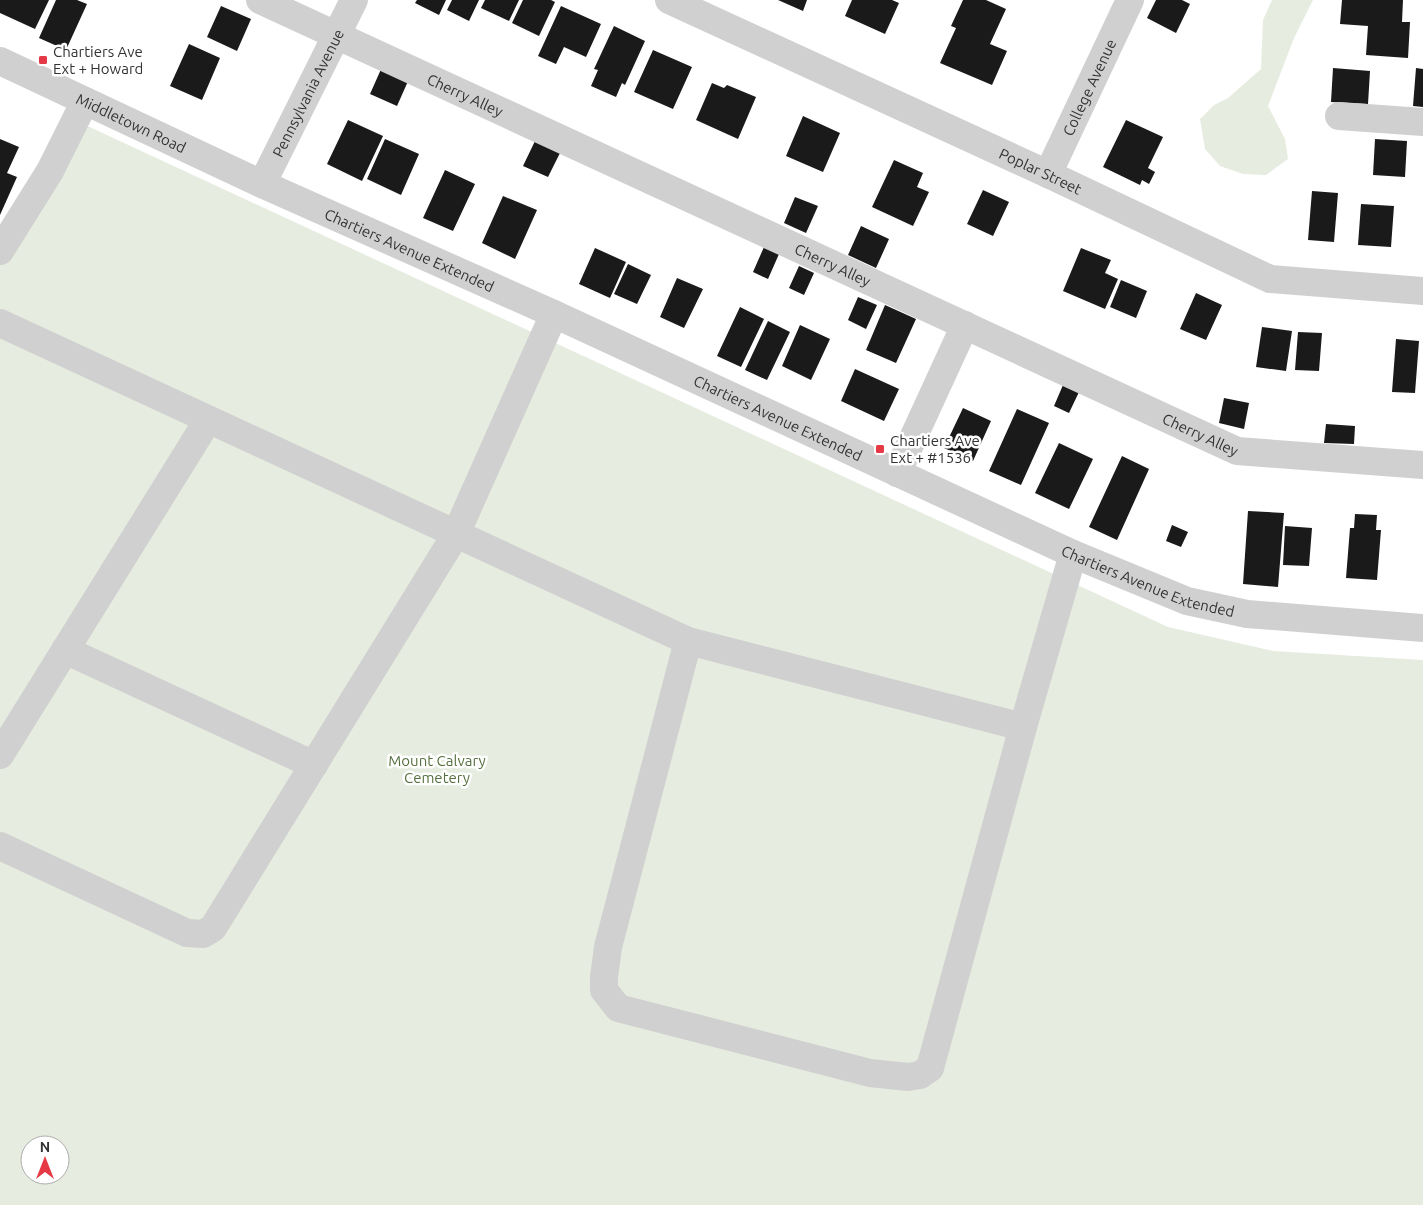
<svg xmlns="http://www.w3.org/2000/svg" width="1423" height="1205" font-family="Ubuntu,sans-serif">
	<style>
		.green { fill: #e6ecdf; fill-rule: evenodd }
		.building { fill: #1a1a1a }
		.lines { fill: none; stroke-linecap: round; stroke-linejoin: round }
		.minor { stroke: #d0d0d0; stroke-width: 28 }
		.poi-dot { fill: #e63946; stroke: #fff; stroke-width: 2 }
		.labels { text-anchor: middle; dominant-baseline: central; stroke-width: 5; stroke-linejoin: round; paint-order: stroke }
		.poi-label { font-size: 15px; fill: #333; stroke: #fff; text-anchor: start }
		.street-label { font-size: 15px; fill: #333; stroke: #fff }
		.park-label { font-size: 15px; fill: #56703f; stroke: #fff }
	</style>
	<rect width="100%" height="100%" fill="#fff"/>
	<path class="green" d="M1272,0H1313L1294,38L1268,106L1285,139L1288,159L1266,175L1243,174L1220,166L1205,149L1200,119L1214,105L1228,98L1261,69L1263,20Z
		M68,117L1168,627L1273,651L1423,660V1205H0V227ZM30,1145H60V1175H30Z"/>
	<path class="building" d="M0,0H49L35,29L0,13Z
		M56,0H77L87,4L66,50L39,38Z
		M417,0H446L439,15L415,3Z
		M452,0H479L469,21L447,10Z
		M485,0H519L509,21L481,8Z
		M523,0H551L555,2L539,36L512,23Z
		M778,0H807L803,11Z
		M852,0H892L899,3L885,34L845,16Z
		M963,0H986L1006,9L990,44L1007,51L992,85L940,63L956,28L951,26Z
		M1156,0H1182L1190,4L1176,33L1147,18Z
		M1342,0H1403L1402,22H1410L1408,58L1366,55L1368,26L1340,24Z
		M221,6L251,19L237,51L207,37Z
		M561,6L601,24L586,57L564,47L556,64L538,56Z
		M614,26L645,41L625,85L622,83L616,97L591,86L598,70L594,69Z
		M189,44L220,58L202,100L170,86Z
		M653,50L692,67L673,109L634,92Z
		M382,67L409,79L397,106L370,94Z
		M1333,68L1370,71L1368,104L1331,102Z
		M1416,68L1423,69V107L1413,106Z
		M712,83L724,88L727,85L756,97L738,139L696,120Z
		M803,116L840,133L823,172L786,156Z
		M348,120L383,136L362,181L327,164Z
		M1126,120L1163,137L1148,168L1155,172L1149,184L1142,180L1140,185L1103,167Z
		M0,139L19,147L7,173L17,177L0,215Z
		M385,139L419,154L401,195L367,179Z
		M1375,139L1407,141L1405,177L1373,175Z
		M535,141L560,153L548,177L523,166Z
		M894,160L923,173L917,187L929,192L913,226L872,207Z
		M445,170L475,184L453,231L423,218Z
		M983,190L1009,202L993,236L967,224Z
		M1312,191L1338,193L1334,242L1308,240Z
		M503,196L537,210L515,259L482,243Z
		M795,197L818,206L806,233L784,223Z
		M1361,204L1394,206L1391,247L1358,245Z
		M861,226L889,239L876,268L848,255Z
		M764,247L779,254L768,279L753,272Z
		M595,248L626,262L610,298L579,284Z
		M1081,248L1111,260L1105,273L1118,279L1105,309L1063,291Z
		M628,264L651,275L637,304L614,294Z
		M799,266L814,273L804,295L789,288Z
		M677,278L703,289L684,328L660,317Z
		M1121,280L1147,291L1136,318L1110,307Z
		M1196,293L1222,305L1206,340L1180,329Z
		M858,297L877,305L866,329L848,320Z
		M885,305L916,319L896,363L866,350Z
		M740,307L764,319L741,367L717,356Z
		M768,321L790,332L767,380L745,370Z
		M800,325L830,339L811,380L782,366Z
		M1262,327L1292,331L1286,371L1256,367Z
		M1298,332L1322,333L1319,371L1295,370Z
		M1396,339L1419,341L1415,393L1392,392Z
		M855,369L899,389L884,421L841,401Z
		M1063,385L1079,392L1069,413L1054,406Z
		M1224,398L1249,403L1244,429L1219,423Z
		M963,408L991,421L973,461L944,448Z
		M1017,409L1049,423L1021,485L989,471Z
		M1326,424L1355,426L1354,444L1324,443Z
		M1059,443L1093,459L1069,509L1035,493Z
		M1122,456L1149,469L1117,540L1089,527Z
		M1248,511L1284,513L1278,587L1243,584Z
		M1355,514L1377,515L1376,530H1381L1377,580L1346,578L1350,528H1354Z
		M1172,525L1188,532L1181,547L1166,541Z
		M1285,526L1312,528L1309,566L1283,565Z"/>
	<g class="lines">
		<g class="minor">
			<path id="s1" d="M260,0L1237,451L1423,465"/>
			<path id="s2" d="M669,0L1048,174L1270,279L1423,291"/>
			<path id="s3" d="M0,61L262,184L554,314L1073,554L1187,601L1247,614L1423,628"/>
			<path d="M1339,116L1423,122"/>
			<path id="s4" d="M1048,174L1130,0"/>
			<path id="s5" d="M262,184L354,0"/>
			<path d="M0,251L50,171L85,101"/>
			<path d="M0,323L688,641L1023,727"/>
			<path d="M897,473L965,325"/>
			<path d="M688,641L608,947L604,977V990L618,1008L870,1073L908,1077L920,1075L930,1068L1023,727L1073,554"/>
			<path d="M65,650L314,765"/>
			<path d="M0,755L208,420"/>
			<path d="M0,846L187,933L203,934L213,928L456,534L554,314"/>
		</g>
	</g>
	<g class="poi-dot">
		<rect x="38" y="55" width="10" height="10" rx="2.5"/>
		<rect x="875" y="444" width="10" height="10" rx="2.5"/>
	</g>
	<g class="labels">
		<g class="poi-label">
			<text x="53" y="51">Chartiers Ave<tspan x="53" dy="17">Ext + Howard</tspan></text>
			<text x="890" y="440">Chartiers Ave<tspan x="890" dy="17">Ext + #1536</tspan></text>
		</g>
		<g class="street-label">
			<text stroke="none"><textPath href="#s4" startOffset="96">College Avenue</textPath></text>
			<text stroke="none"><textPath href="#s5" startOffset="102">Pennsylvania Avenue</textPath></text>
			<text stroke="none"><textPath href="#s1" startOffset="226">Cherry Alley</textPath></text>
			<text stroke="none"><textPath href="#s3" startOffset="145">Middletown Road</textPath></text>
			<text stroke="none"><textPath href="#s2" startOffset="409">Poplar Street</textPath></text>
			<text stroke="none"><textPath href="#s3" startOffset="451">Chartiers Avenue Extended</textPath></text>
			<text stroke="none"><textPath href="#s1" startOffset="631">Cherry Alley</textPath></text>
			<text stroke="none"><textPath href="#s3" startOffset="856">Chartiers Avenue Extended</textPath></text>
			<text stroke="none"><textPath href="#s1" startOffset="1036">Cherry Alley</textPath></text>
			<text stroke="none"><textPath href="#s3" startOffset="1261">Chartiers Avenue Extended</textPath></text>
		</g>
		<g class="park-label">
			<text x="437" y="760">Mount Calvary<tspan x="437" dy="17">Cemetery</tspan></text>
		</g>
	</g>
	<g transform="translate(45 1160)"><circle r="24" fill="#ffffff" stroke="#adadad"/>
	<path d="M0-4L9 19L0 12L-9 19Z" fill="#e63946"/>
	<text y="-8" font-size="14" font-weight="bold" text-anchor="middle" fill="#333333">N</text>
	</g>
</svg>
